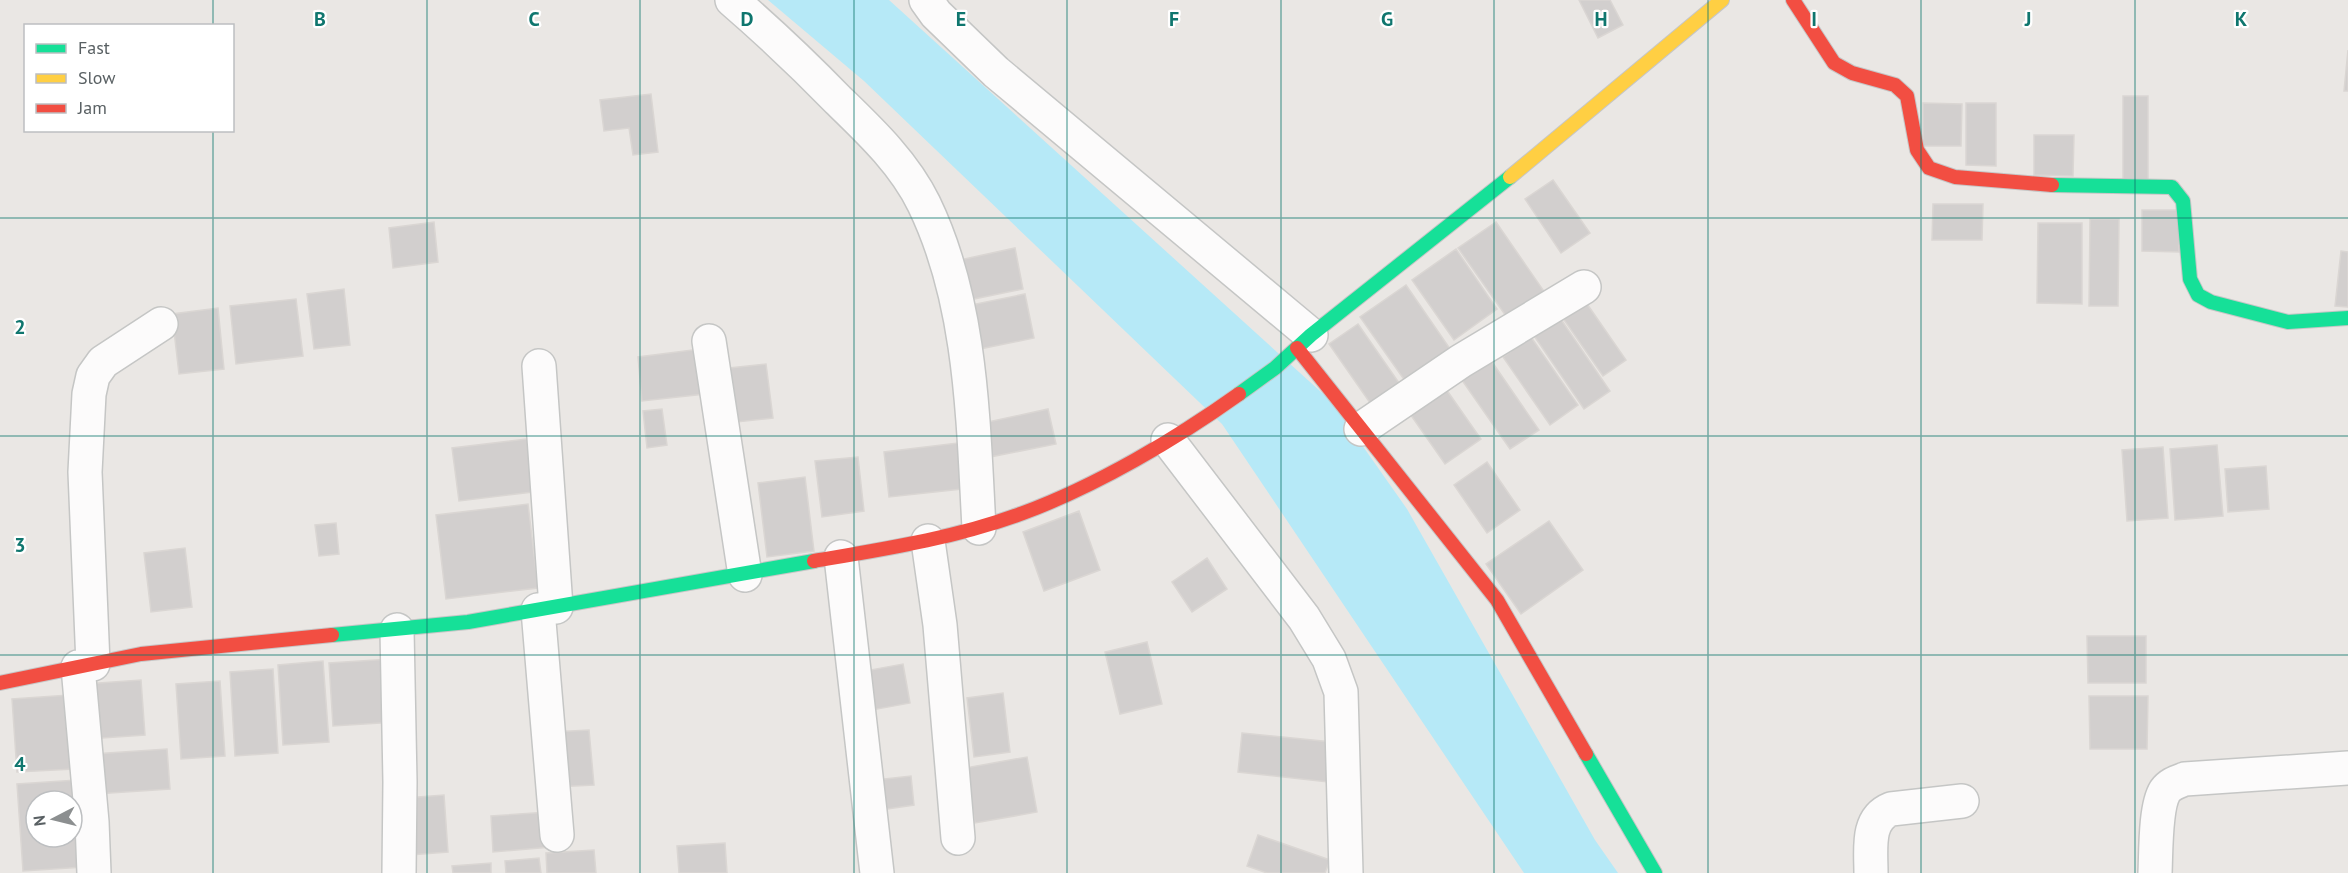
<svg xmlns="http://www.w3.org/2000/svg" width="2348" height="873" font-family="'PT Sans',sans-serif">
	<style>
		.water { fill: #b6e9f7 }
		.building { fill: #d2cfce; stroke: #dad6d3; stroke-width: 1.5; fill-rule: evenodd }
		.lines { fill: none; stroke-linecap: round; stroke-linejoin: round }
		.street-casing { stroke: #c5c6c5; stroke-width: 36 }
		.fast-casing { stroke: #c6c6c6; stroke-width: 16 }
		.slow-casing { stroke: #c6c6c6; stroke-width: 16 }
		.jam-casing { stroke: #c6c6c6; stroke-width: 16 }
		.street { stroke: #fcfbfb; stroke-width: 33 }
		.fast { stroke: #16e098; stroke-width: 14 }
		.slow { stroke: #ffcf43; stroke-width: 14 }
		.jam { stroke: #f24e42; stroke-width: 14 }
		.grid { fill: none; stroke: #0f766e; stroke-width: 1.5; stroke-opacity: 0.55 }
		.grid-label { font-size: 20px; text-anchor: middle; font-weight: bold; fill: #0f766e; stroke: #fff; stroke-width: 4.5; stroke-linejoin: round; paint-order: stroke }
	</style>
	<rect width="100%" height="100%" fill="#eae7e4"/>
	<path class="water" d="M768,0H889L1331,401L1407,509L1595,840L1618,873H1524L1222,424L864,81Z"/>
	<path class="building" d="M1579,0H1610L1623,25L1598,38Z
		M2348,50V91H2344Z
		M651,94L658,152L633,155L629,128L604,131L600,100Z
		M2123,96H2148V185H2123Z
		M1923,103L1962,104L1961,146H1923Z
		M1966,103H1996V166L1966,165Z
		M2034,135H2074L2073,176L2034,175Z
		M1553,180L1590,233L1561,253L1525,199Z
		M1933,204H1983L1982,240H1932Z
		M2142,210H2179V252L2142,251Z
		M2090,219H2119L2118,306H2089Z
		M434,222L438,262L393,268L389,228Z
		M1496,222L1550,300L1513,326L1458,248Z
		M2038,223H2082V304L2037,303Z
		M1015,248L1023,289L964,301L955,261Z
		M1456,249L1497,309L1454,340L1412,280Z
		M2341,251L2348,252V307L2335,306Z
		M1406,285L1455,356L1410,388L1360,317Z
		M344,289L350,345L314,349L307,294Z
		M1025,294L1034,338L970,351L961,307Z
		M296,299L303,356L236,364L230,306Z
		M1585,301L1626,360L1603,376L1562,317Z
		M218,308L224,369L179,374L172,314Z
		M1556,312L1610,391L1584,409L1530,330Z
		M1358,324L1404,390L1375,410L1329,344Z
		M1531,337L1578,405L1550,425L1503,357Z
		M700,349L705,394L642,401L638,357Z
		M1488,356L1539,430L1510,449L1459,376Z
		M766,364L773,418L727,423L720,369Z
		M1439,379L1481,439L1445,464L1403,404Z
		M662,409L667,445L647,448L643,411Z
		M1048,409L1056,444L990,457L983,423Z
		M534,438L541,491L459,501L452,448Z
		M966,442L971,488L889,497L884,452Z
		M2217,445L2223,516L2175,520L2170,449Z
		M2163,447L2168,518L2127,521L2122,450Z
		M858,457L864,511L822,517L815,461Z
		M1487,462L1520,510L1487,533L1454,485Z
		M2266,466L2269,509L2228,512L2225,469Z
		M805,477L814,551L767,557L758,483Z
		M528,504L538,588L446,599L436,515Z
		M1079,511L1100,570L1044,591L1023,532Z
		M1549,521L1583,570L1521,614L1486,564Z
		M336,523L339,554L319,556L315,525Z
		M185,548L192,607L151,612L144,553Z
		M1207,558L1227,589L1192,612L1172,582Z
		M2087,636H2146V683H2088Z
		M1147,642L1162,704L1120,714L1105,652Z
		M391,659L396,722L333,726L329,663Z
		M323,661L329,742L283,745L278,665Z
		M903,664L910,703L872,710L865,671Z
		M273,669L278,753L235,756L230,672Z
		M141,680L145,735L88,739L85,684Z
		M220,681L225,756L181,759L176,684Z
		M1003,693L1010,752L974,757L967,698Z
		M69,695L74,769L17,772L12,699Z
		M2089,696H2148L2147,749H2090Z
		M589,730L594,785L555,787L552,732Z
		M1242,733L1332,742L1328,782L1238,772Z
		M167,749L170,789L96,794L93,754Z
		M1027,757L1037,812L975,823L965,768Z
		M911,776L914,805L881,810L876,780Z
		M77,780L84,867L23,871L17,784ZM36,801H72V837H36Z
		M444,795L448,852L410,855L405,798Z
		M548,812L551,847L493,852L491,816Z
		M1258,835L1330,860L1325,873H1267L1247,866Z
		M725,843L727,873H679L677,846Z
		M594,850L596,873H547L546,853Z
		M539,858L541,873H506L505,861Z
		M491,863V873H453L452,866Z"/>
	<g class="lines">
		<defs>
			<path id="street" d="M732,0C769,32 804,65 838,100C870,131 904,163 924,204C972,303 973,420 979,528
				M926,0L936,14L996,72L1311,335
				M709,341L745,575
				M539,366L556,607
				M1361,429L1461,361L1584,287
				M1168,440L1304,618L1329,659L1341,692L1346,873
				M928,541L940,625L958,838
				M841,557L877,873
				M538,610L557,835
				M397,630L400,782L399,873
				M93,664L85,472L89,394L93,376L103,362L161,324
				M78,667L92,822L94,873
				M1871,873C1871,849 1866,819 1891,809L1962,801
				M2155,873C2156,853 2155,807 2165,791C2170,784 2177,782 2185,779L2348,768"/>
			<path id="fast" d="M2052,185L2172,187L2183,201L2190,279L2198,295L2211,302L2288,322L2348,318
				M1239,394L1275,368L1311,335L1510,177
				M332,635L468,622L814,561
				M1586,754L1655,873"/>
			<path id="slow" d="M1510,177L1722,0"/>
			<path id="jam" d="M1793,0L1834,63L1852,73L1895,85L1907,96L1917,150L1929,168L1955,177L2052,185
				M1297,348L1497,600L1586,754
				M814,561C885,549 956,538 1023,513C1096,486 1176,439 1239,394
				M0,683L141,654L332,635"/>
		</defs>
		<use href="#street" class="street-casing"/>
		<use href="#fast" class="fast-casing"/>
		<use href="#slow" class="slow-casing"/>
		<use href="#jam" class="jam-casing"/>
		<use href="#street" class="street"/>
		<use href="#fast" class="fast"/>
		<use href="#slow" class="slow"/>
		<use href="#jam" class="jam"/>
	</g>
	<path class="grid" d="M213,0V26M427,0V873M640,0V873M854,0V873M1067,0V873M1281,0V873M1494,0V873M1708,0V873M1921,0V873M2135,0V873M213,130V873M0,218H2348M0,436H2348M0,655H2348"/>
	<g class="grid-label">
		<text x="320" y="26">B</text>
		<text x="534" y="26">C</text>
		<text x="747" y="26">D</text>
		<text x="961" y="26">E</text>
		<text x="1174" y="26">F</text>
		<text x="1387" y="26">G</text>
		<text x="1601" y="26">H</text>
		<text x="1814" y="26">I</text>
		<text x="2028" y="26">J</text>
		<text x="2241" y="26">K</text>
		<text x="20" y="334">2</text>
		<text x="20" y="552">3</text>
		<text x="20" y="771">4</text>
	</g>
	<rect x="24" y="24" width="210" height="108" fill="#ffffff" stroke="#bdbfc1" stroke-width="1.5"/>
	<rect x="36" y="44" width="30" height="9" fill="#16e098" stroke="#bdbfc1" stroke-width="1.5"/>
	<text x="78" y="54" font-size="18" fill="#596063">Fast</text>
	<rect x="36" y="74" width="30" height="9" fill="#ffcf43" stroke="#bdbfc1" stroke-width="1.5"/>
	<text x="78" y="84" font-size="18" fill="#596063">Slow</text>
	<rect x="36" y="104" width="30" height="9" fill="#f24e42" stroke="#bdbfc1" stroke-width="1.5"/>
	<text x="78" y="114" font-size="18" fill="#596063">Jam</text>
	<g transform="translate(54 819) rotate(263)"><circle r="28" fill="#ffffff" stroke="#bdbfc1" stroke-width="1.5"/>
	<path d="M0-4.5L10 22L0 15L-10 22Z" fill="#8c8f90"/>
	<text y="-9" font-size="16" font-weight="bold" text-anchor="middle" fill="#596063">N</text>
	</g>
</svg>
